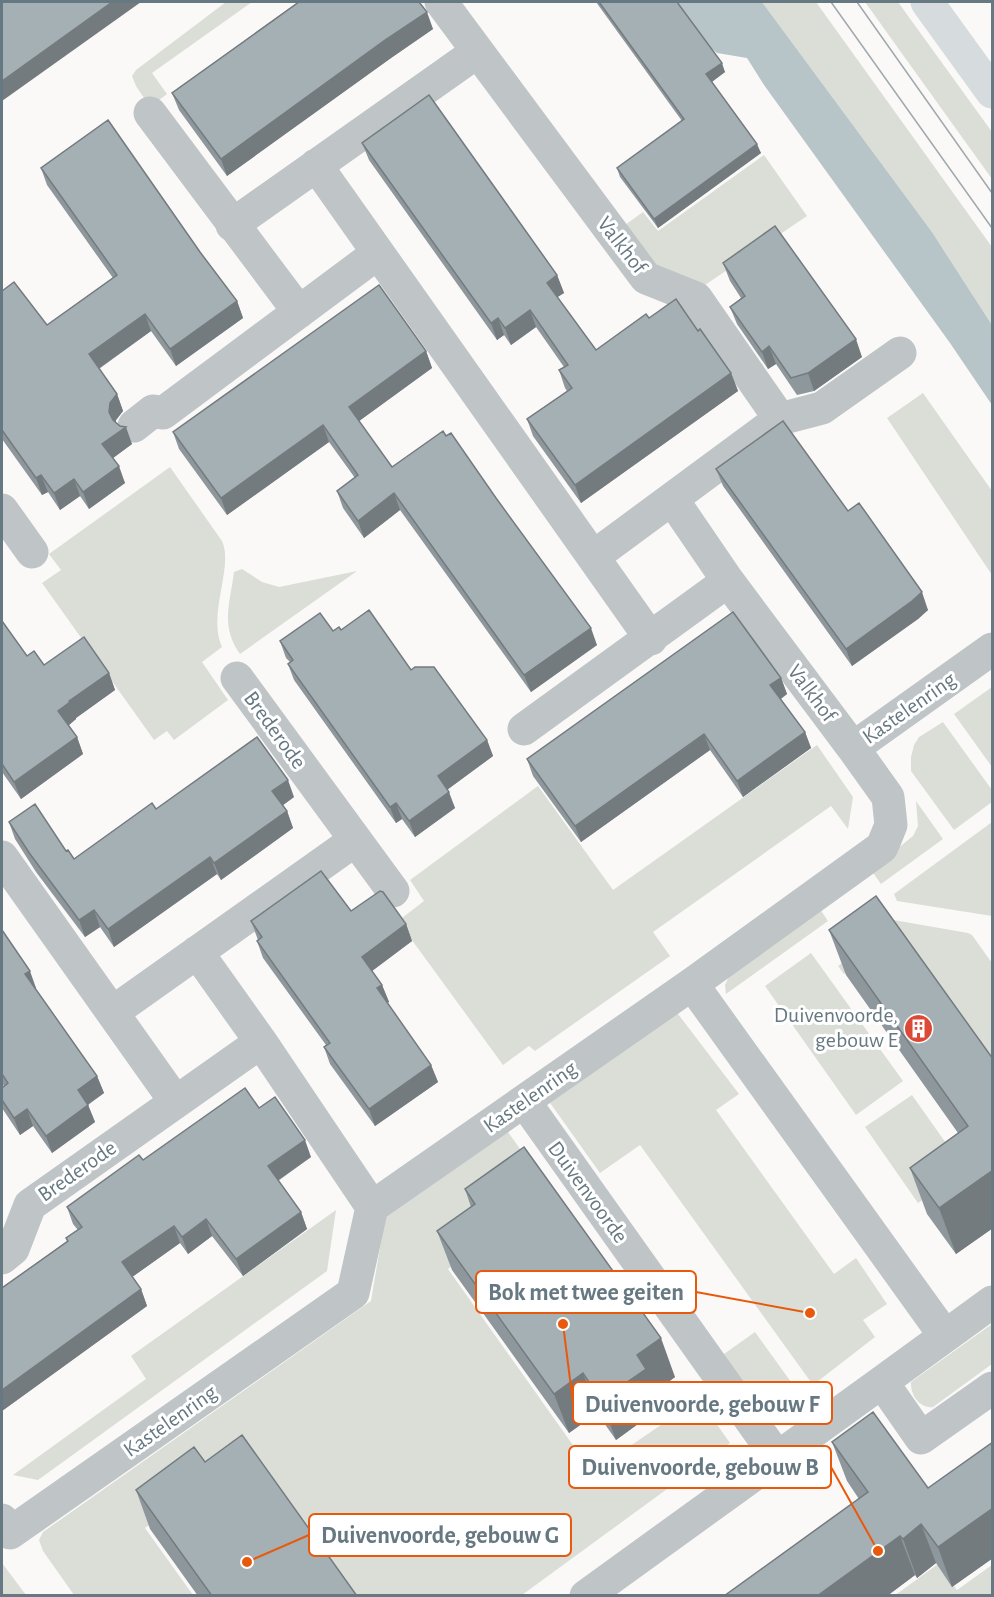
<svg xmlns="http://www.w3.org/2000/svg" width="994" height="1597" font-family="'Alegreya Sans',sans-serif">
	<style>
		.green { fill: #daded7 }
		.water { fill: #b8c5c8 }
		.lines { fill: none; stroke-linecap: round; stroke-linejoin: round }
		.street { stroke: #bfc4c7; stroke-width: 33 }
		.secondary { stroke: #d6dbde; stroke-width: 33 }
		.tram { stroke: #a1a9ae; stroke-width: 1.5 }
		.wall { fill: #8e979c }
		.shaded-wall { fill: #747b7f }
		.building { fill: #a5b0b5; stroke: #747b7f; stroke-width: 1.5 }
		.labels { text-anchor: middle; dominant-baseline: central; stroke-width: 6; stroke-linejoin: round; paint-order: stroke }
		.street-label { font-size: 22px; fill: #667881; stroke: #fff }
		.poi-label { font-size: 22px; fill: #667881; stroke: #fff; text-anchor: end }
		.leader { fill: none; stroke: #e8590c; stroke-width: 2 }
		.callout-dot { fill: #e8590c; stroke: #fff; stroke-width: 2 }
		.callout { fill: #fff; stroke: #e8590c; stroke-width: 2 }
		.callout-label { font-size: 24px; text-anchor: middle; font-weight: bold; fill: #667881 }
	</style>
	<rect width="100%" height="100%" fill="#faf9f8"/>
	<path class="green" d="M226,2H252L152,73L167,94L150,107L136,86L132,76L136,70Z
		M762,2H816L992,247V325L932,232Z
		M865,2H898L992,132V179Z
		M764,155L807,216L705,285L659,272L625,225L643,212L658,231Z
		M923,393L992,491V575L887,418Z
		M170,467L222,541C234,567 207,614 222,647L202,662L228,700L174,740L167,731L154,740L42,583L61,570L49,554Z
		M242,569L262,582L279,587L357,571L240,654C220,626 230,604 234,572Z
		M992,687V767L954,714Z
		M943,722L992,790V802L954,830L911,771V757L914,745L919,737Z
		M817,745L853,797L848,829L831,806L653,932L670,956L535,1051L529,1046L503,1065L398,921L424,901L410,880L538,786L613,890Z
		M916,801L943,839L881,884L871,870L913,836L918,826Z
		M992,822V916L897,901L894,894Z
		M818,906L828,921L726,994L725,985L730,974Z
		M865,915L968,933L972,935L992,963V1078L893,940L844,974L838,966L856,953Z
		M811,953L903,1081L856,1115L765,986Z
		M675,1010L739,1094L716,1110L834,1274L856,1258L887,1304L863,1320L875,1337L813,1385L640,1145L600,1173L548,1100Z
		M912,1095L965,1170L918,1203L865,1127Z
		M508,1132L543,1181L485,1241L448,1269L592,1472L699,1399L730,1443L522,1595H350L209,1483L145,1528L193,1595H74L43,1551L39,1540L43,1532L371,1301L385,1218Z
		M336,1210L327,1271L38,1480L13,1475L146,1379L131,1356Z
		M992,1324V1364L933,1407C920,1409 910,1395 911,1382Z
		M755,1332L799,1393L762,1420L717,1359Z
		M2,1563L26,1595H2Z
		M938,1564L957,1590L992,1565V1595L894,1596Z"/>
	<path class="water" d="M674,2H762L932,232L992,325V405L950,343L764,85L747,58L717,53L704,42Z"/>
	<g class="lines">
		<path class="street" d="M441,2L646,278L696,298L780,419L593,557
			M150,113L299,312
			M316,165L651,639
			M232,225L477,52
			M780,419L822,408L900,353
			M134,426L153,411L163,413L378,253
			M672,499L728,581L853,748
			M2,510L32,552
			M237,678L393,891
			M524,729L728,581
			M2,857L175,1101
			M197,952L261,1042L372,1207
			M692,984L945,1336
			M113,1012L354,841
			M524,1101L777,1457
			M2,1258L13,1249L30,1205L261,1042
			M992,1302L882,1382L921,1438L992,1388
			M2,1520L10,1533L353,1293L372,1207L692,984L882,847L891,825L888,797L853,748L992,649
			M586,1596L882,1382"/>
		<path class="secondary" d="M927,2L992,92"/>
		<path class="tram" d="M831,2L992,228
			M857,2L992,193"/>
	</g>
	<path class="wall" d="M298,2H419L433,29L391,58L227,176L179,110L172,93Z
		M596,2H677L725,72L712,82L761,153L658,228L620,177L617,168L682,121Z
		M362,143L557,275L564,293L557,297L596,350L649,318L698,331L731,373L738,391L581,503L533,436L527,419L567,391L565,388L559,370L564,367L536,327L511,345L504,335L497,340L369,160Z
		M41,168L200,252L237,301L243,318L176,366L151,331L99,369L117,394L123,411L116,420V423L132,444L113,458L125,483L89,509L80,496L60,510L48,492L42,495L2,439V291L47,325L113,278L47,185Z
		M723,263L862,357L814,391L797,395L776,364L768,369L737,324L730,307L741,298L730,281Z
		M426,351L432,368L359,421L392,467L597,645L531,692L400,510L364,538L343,508L337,491L355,478L329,442L227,515L179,449L173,432Z
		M716,469L848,511L928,610L918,619L852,666L723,486Z
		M2,621L27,656L44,665L109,673L115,690L76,718V719L68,726L77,737L83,754L21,799L2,772Z
		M341,630L411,670L487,740L493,756L447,790L455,808L415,837L402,819L396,823L294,680L288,664L290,662L286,658L280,641Z
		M781,678L787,694L781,699L805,732L811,748L743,797L710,750L581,842L533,776L527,759Z
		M294,797L283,805L287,811L293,828L221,880L217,874L114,947L100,927L85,937L36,872L15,839L9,822L66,851L74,859L156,809Z
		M351,911L406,924L412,941L372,971L382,985L389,1002L387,1003L431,1065L438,1082L375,1126L330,1064L324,1047L326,1045L263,958L257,941L258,940L251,921Z
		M2,930L36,988L35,989L97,1076L104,1093L88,1105L95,1122L52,1153L33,1126L20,1135L2,1108V1088L4,1086L2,1083Z
		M829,930L993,1059V1228L956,1254L927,1214L910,1168L958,1133L846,975Z
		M259,1108L311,1157L278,1181L301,1212L307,1229L243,1276L212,1236L188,1254L180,1243L132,1277L141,1289L147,1306L2,1411V1288L67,1241L66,1238L78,1230L73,1224L67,1207L143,1160Z
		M465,1189L675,1377L655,1392L660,1408L616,1440L597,1413L569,1433L452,1270L437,1231L471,1207Z
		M832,1442L928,1488L993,1442V1558L952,1587L936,1563L917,1578L915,1575L887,1596H724L859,1499L847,1481Z
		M205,1462L357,1596H198L150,1529L136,1490Z"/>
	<path class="shaded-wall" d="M112,2H141L2,101V81Z
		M427,12L433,29L391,58L227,176L221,159L385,40Z
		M722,63L725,72L710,83L706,74Z
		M757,144L761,153L658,228L654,219Z
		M557,275L564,293L553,300L547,283Z
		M237,301L243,318L176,366L170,349Z
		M530,310L536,327L511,345L505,328Z
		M145,314L151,331L95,371L89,354Z
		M498,318L504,335L497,340L491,323Z
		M856,339L862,357L814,391L808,373Z
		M769,346L776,364L768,369L762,352Z
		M426,351L432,368L355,424L349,407Z
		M731,373L738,391L581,503L575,485Z
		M117,394L123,411L116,420V429L109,412L110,403Z
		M323,425L329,442L227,515L221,498Z
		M126,427L132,444L109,461L102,444Z
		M119,466L125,483L89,509L83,492Z
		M41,475L48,492L42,495L36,478Z
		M74,479L80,496L60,510L54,493Z
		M394,493L400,510L364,538L358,521Z
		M922,592L928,610L918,619L852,666L846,649Z
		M591,628L597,645L531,692L524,675Z
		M109,673L115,690L76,718V719L64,729L58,711L69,701Z
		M781,678L787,694L776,702L770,685Z
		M805,732L811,748L743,797L737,781Z
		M704,734L710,750L581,842L575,826Z
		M77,737L83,754L21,799L14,782Z
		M487,740L493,756L444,792L438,776Z
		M288,780L294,797L279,808L272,791Z
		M449,792L455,808L415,837L409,821Z
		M396,803L402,819L396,823L390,807Z
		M287,811L293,828L221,880L214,863Z
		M210,857L217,874L114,947L108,929Z
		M94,910L100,927L85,937L79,920Z
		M406,924L412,941L368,974L362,957Z
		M30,971L36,988L32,991L25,974Z
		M382,985L389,1002L383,1005L377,988Z
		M431,1065L438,1082L375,1126L369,1109Z
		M97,1076L104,1093L84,1107L78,1090Z
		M88,1105L95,1122L52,1153L46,1136Z
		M27,1109L33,1126L20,1135L14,1118Z
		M305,1140L311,1157L274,1183L268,1166Z
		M993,1170V1228L956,1254L939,1208Z
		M301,1212L307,1229L243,1276L236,1259Z
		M206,1219L212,1236L188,1254L182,1237Z
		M174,1226L180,1243L128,1280L122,1262Z
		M141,1289L147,1306L2,1411V1390Z
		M661,1338L675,1377L655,1392L660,1408L616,1440L601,1400L637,1355Z
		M583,1373L597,1413L569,1433L554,1394Z
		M993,1508V1558L952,1587L938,1547Z
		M921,1524L936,1563L917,1578L903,1539Z
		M900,1536L915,1575L887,1596H817Z"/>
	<path class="building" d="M2,2H112L2,81Z
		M299,2H419L427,12L385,40L221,159L172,93Z
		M599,2H677L722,63L706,74L757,144L654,219L617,168L684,119Z
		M429,95L557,275L547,283L596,350L646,314L649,318L676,299L698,331L700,329L731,373L575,485L527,419L572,388L559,370L568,365L530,310L505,328L498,318L491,323L362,143Z
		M108,120L200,252L237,301L170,349L145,314L89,354L117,394L110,403L109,412L113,420L120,426L126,427L102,444L119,466L83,492L74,479L54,493L41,475L36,478L2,430V291L14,282L47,325L117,275L41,168Z
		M775,226L856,339L808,373L791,378L769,346L762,352L730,307L745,296L723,263Z
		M379,285L426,351L349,407L392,467L443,431L446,436L451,433L496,498L591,628L524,675L394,493L358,521L337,491L358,475L323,425L221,498L173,432Z
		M783,421L848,511L859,503L922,592L912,601L846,649L716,469Z
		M369,610L411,670L415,667H434L487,740L438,776L449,792L409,821L396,803L390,807L288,664L293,660L280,641L320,613L333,631L339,627L341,630Z
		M733,612L781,678L770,685L805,732L737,781L704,734L575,826L527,759Z
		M2,621L27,656L34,651L44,665L84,637L109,673L69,701L70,702L58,711L77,737L14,782L2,764Z
		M257,737L288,780L272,791L287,811L214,863L210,857L108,929L94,910L79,920L30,854L9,822L35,804L66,851L68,850L74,859L152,803L156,809Z
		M321,871L351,911L380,891L383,892L406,924L362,957L382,985L377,988L431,1065L369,1109L324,1047L330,1043L257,941L262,937L251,921Z
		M876,896L993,1059V1170L939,1208L910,1168L968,1126L829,930Z
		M2,930L30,971L25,974L97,1076L78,1090L88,1105L46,1136L27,1109L14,1118L2,1100V1088L8,1083L2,1074Z
		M245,1088L259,1108L275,1097L305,1140L268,1166L301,1212L236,1259L206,1219L182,1237L174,1226L122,1262L141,1289L2,1390V1288L68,1241L66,1238L82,1227L67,1207L139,1155L143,1160Z
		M524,1147L661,1338L637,1355L646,1369L601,1400L583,1373L554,1394L437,1231L475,1204L465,1189Z
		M873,1412L928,1488L993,1442V1508L938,1547L921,1524L903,1539L900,1536L817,1596H724L868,1492L832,1442Z
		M242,1435L357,1596H212L136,1490L194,1447L205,1462Z"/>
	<defs>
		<symbol id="building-disc" viewBox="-11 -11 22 22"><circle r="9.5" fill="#db4a36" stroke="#fff"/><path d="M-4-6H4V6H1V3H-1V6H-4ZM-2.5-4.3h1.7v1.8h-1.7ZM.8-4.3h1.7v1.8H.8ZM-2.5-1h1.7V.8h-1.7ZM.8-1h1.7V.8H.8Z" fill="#fff"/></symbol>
	</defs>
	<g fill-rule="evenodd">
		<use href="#building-disc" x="902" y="1012" width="33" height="33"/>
	</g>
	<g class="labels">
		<g class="street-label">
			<text transform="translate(622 245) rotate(52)">Valkhof</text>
			<text transform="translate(812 693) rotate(53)">Valkhof</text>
			<text transform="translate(909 708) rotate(-35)">Kastelenring</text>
			<text transform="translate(275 730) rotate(54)">Brederode</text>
			<text transform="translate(530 1097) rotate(-35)">Kastelenring</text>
			<text transform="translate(77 1171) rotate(-35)">Brederode</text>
			<text transform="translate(588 1192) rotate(54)">Duivenvoorde</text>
			<text transform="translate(170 1421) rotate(-35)">Kastelenring</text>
		</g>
		<g class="poi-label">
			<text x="898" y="1015">Duivenvoorde,<tspan x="898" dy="25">gebouw E</tspan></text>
		</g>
	</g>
	<path class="leader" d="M810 1313L696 1292M563 1324L573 1403M878 1551L831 1467M247 1562L309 1535"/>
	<g class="callout-dot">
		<circle cx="810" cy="1313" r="6"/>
		<circle cx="563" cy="1324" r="6"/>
		<circle cx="878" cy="1551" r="6"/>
		<circle cx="247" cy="1562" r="6"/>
	</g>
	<g class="callout">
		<rect x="476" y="1271" width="220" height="42" rx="6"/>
		<rect x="573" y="1382" width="259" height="42" rx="6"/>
		<rect x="569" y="1446" width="262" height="42" rx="6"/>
		<rect x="309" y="1514" width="262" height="42" rx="6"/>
	</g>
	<g class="callout-label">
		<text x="586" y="1300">Bok met twee geiten</text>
		<text x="702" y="1412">Duivenvoorde, gebouw F</text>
		<text x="700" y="1475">Duivenvoorde, gebouw B</text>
		<text x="440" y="1543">Duivenvoorde, gebouw G</text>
	</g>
	<rect width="994" height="1597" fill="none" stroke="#667881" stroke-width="6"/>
</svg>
